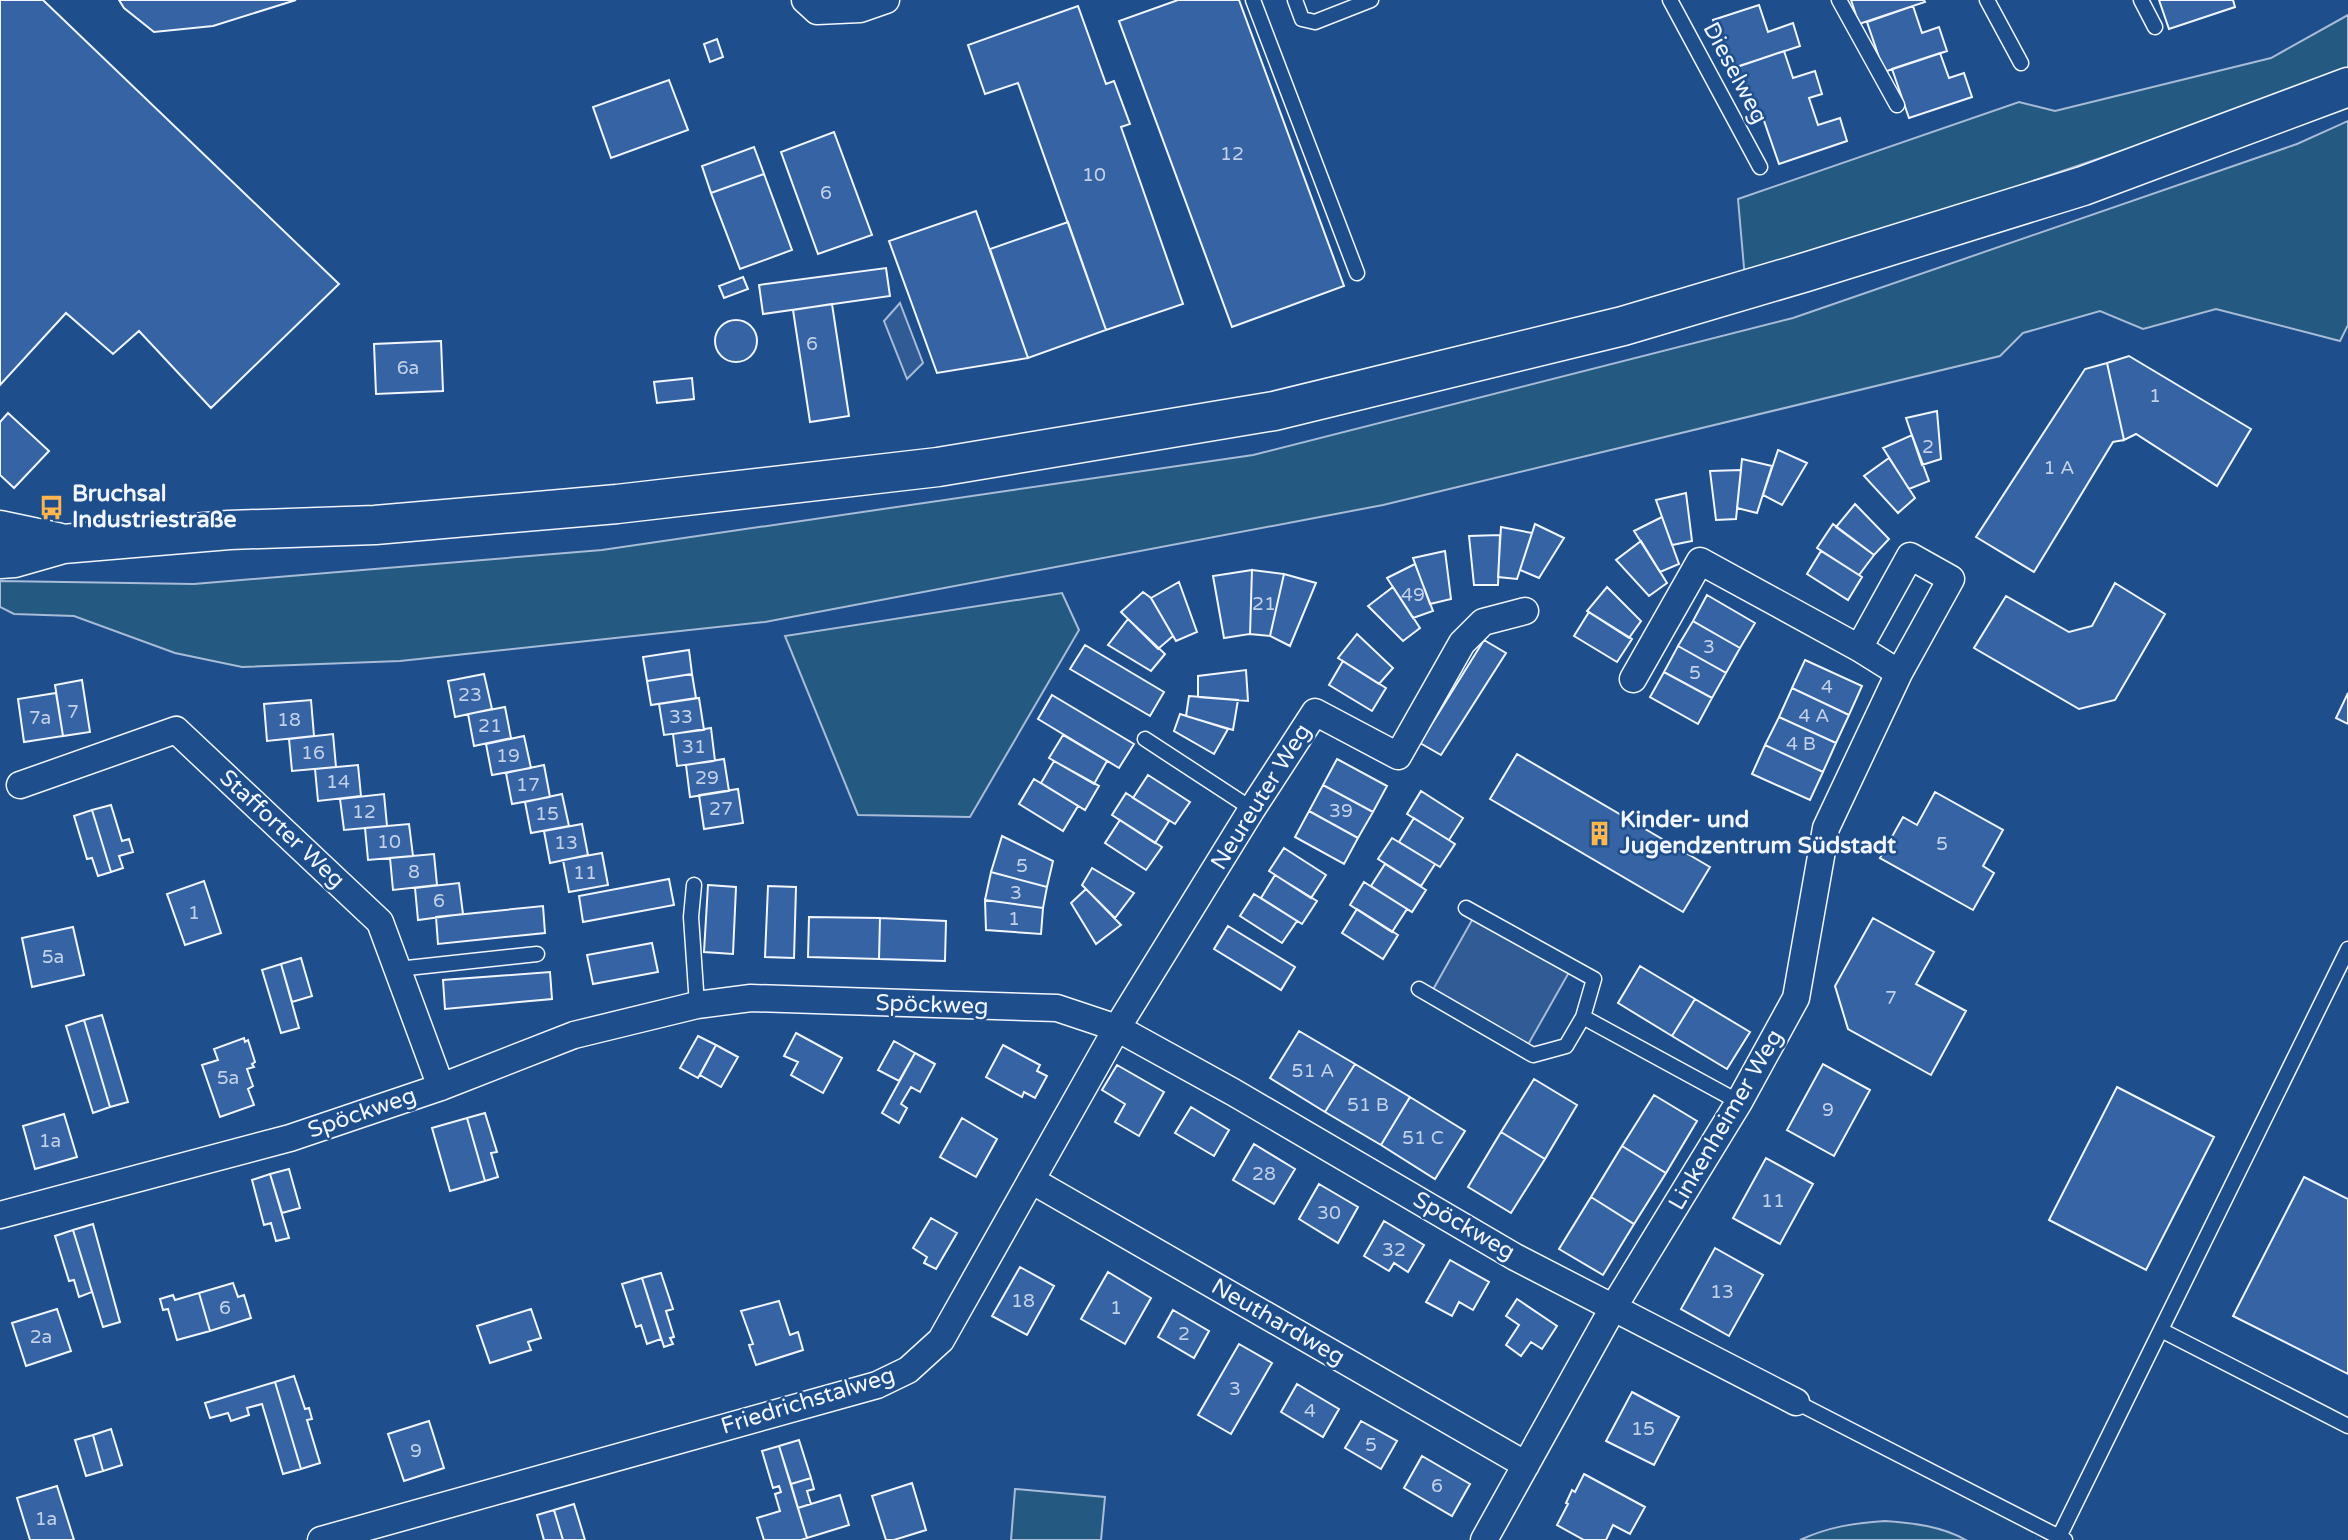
<svg xmlns="http://www.w3.org/2000/svg" width="2348" height="1540" font-family="'Varela Round',sans-serif">
	<style>
		.green { fill: #245a82; stroke: #a8bbd7; stroke-width: 2 }
		.parking { fill: #305b95; stroke: #a8bbd7; stroke-width: 2 }
		.building { fill: #3563a3; stroke: #f2f6ff; stroke-width: 2 }
		.lines { fill: none; stroke-linecap: round; stroke-linejoin: round }
		.lane-casing { stroke: #f2f6ff; stroke-width: 17 }
		.street-casing { stroke: #f2f6ff; stroke-width: 29 }
		.primary-casing { stroke: #f2f6ff; stroke-width: 41 }
		.lane { stroke: #1f4e8c; stroke-width: 14 }
		.street { stroke: #1f4e8c; stroke-width: 26 }
		.primary { stroke: #1f4e8c; stroke-width: 38 }
		.labels { text-anchor: middle; dominant-baseline: central; stroke-width: 5; stroke-linejoin: round; paint-order: stroke }
		.number-label { font-size: 19px; fill: #c3d1e8 }
		.street-label { font-size: 23px; fill: #f2f6ff; stroke: #1f4e8c }
		.poi-label { font-size: 23px; font-weight: bold; fill: #f2f6ff; stroke: #1f4e8c; text-anchor: start }
	</style>
	<rect width="100%" height="100%" fill="#1f4e8c"/>
	<path class="green" d="M2348,15V67L2286,95L1745,279L1738,199L2019,102L2055,111L2271,58Z
		M2348,121V325L2340,341L2216,309L2143,329L2100,311L2023,333L2000,356L1383,505L765,622L400,661L242,667L175,653L74,616L14,614L0,607V581L194,584L602,550L1253,455L1793,318L2297,144Z
		M1062,593L1079,630L970,817L858,815L785,636Z
		M1015,1489L1105,1497L1101,1540H1011Z
		M1885,1521C1913,1523 1941,1526 1966,1540H1800C1828,1527 1854,1523 1885,1521Z"/>
	<path class="parking" d="M900,303L923,363L907,379L884,321Z
		M1476,913L1572,967L1525,1050L1430,995Z"/>
	<path class="building" d="M0,0H43L339,284L211,408L139,331L113,354L66,313L0,385Z
		M119,0H296L213,26L154,32L124,8Z
		M1178,0H1239L1344,286L1232,327L1119,21Z
		M1851,0H1924L1925,2L1859,24Z
		M2159,0H2233L2235,7L2169,29Z
		M1759,5L1768,32L1793,23L1800,46L1730,69L1713,20Z
		M1078,6L1106,84L1114,81L1130,124L1121,127L1183,304L1106,330L1018,83L985,94L968,45Z
		M1913,6L1922,33L1939,27L1947,51L1884,72L1867,22Z
		M717,39L723,57L710,62L704,44Z
		M1784,51L1793,78L1815,71L1822,94L1809,98L1818,125L1840,118L1847,141L1779,164L1762,115L1754,118L1737,67Z
		M1940,53L1949,78L1964,73L1972,97L1909,118L1892,69Z
		M669,80L688,130L611,158L593,107Z
		M834,132L872,235L818,254L781,152Z
		M754,147L764,174L711,193L702,166Z
		M764,174L792,250L740,269L711,193Z
		M976,211L1028,358L937,373L889,241Z
		M1068,222L1106,330L1028,358L990,249Z
		M886,268L890,296L763,314L759,285Z
		M743,277L748,289L724,298L719,286Z
		M832,304L849,416L810,422L793,310Z
		M715 341a21 21 0 1 1 42 0a21 21 0 1 1-42 0Z
		M441,341L443,391L376,394L374,344Z
		M2129,356L2251,429L2217,486L2136,434L2124,440L2107,363Z
		M2107,363L2124,440L2113,442L2034,572L1976,537L2085,369Z
		M692,378L694,399L657,403L654,382Z
		M1937,411L1941,459L1922,465L1906,418Z
		M8,413L49,451L14,488L0,475V422Z
		M1912,435L1929,481L1909,489L1883,448Z
		M1778,450L1807,463L1782,505L1763,495Z
		M1889,458L1915,498L1898,513L1864,476Z
		M1742,459L1772,466L1757,513L1737,508Z
		M1741,470L1736,519L1716,520L1710,471Z
		M1686,493L1692,541L1672,545L1656,500Z
		M1855,504L1889,539L1874,555L1836,527Z
		M1662,517L1679,564L1660,572L1634,531Z
		M1535,524L1564,538L1539,578L1520,570Z
		M1833,524L1874,555L1859,575L1817,548Z
		M1501,527L1532,533L1517,579L1498,577Z
		M1500,535L1498,585H1474L1469,536Z
		M1641,541L1667,583L1649,596L1616,560Z
		M1445,551L1451,599L1430,604L1413,558Z
		M1821,551L1862,577L1848,600L1807,574Z
		M1415,564L1433,611L1413,618L1387,578Z
		M1252,570L1250,634L1224,638L1213,576Z
		M1252,570L1284,574L1270,636L1250,634Z
		M1284,574L1316,583L1290,646L1270,636Z
		M1179,582L1197,632L1176,641L1151,598Z
		M2115,583L2165,614L2115,700L2079,709L1974,648L2006,596L2069,632L2092,626Z
		M1393,587L1420,628L1403,641L1368,606Z
		M1607,587L1641,621L1629,638L1587,611Z
		M1143,592L1151,598L1173,636L1158,649L1121,612Z
		M1707,595L1755,623L1740,648L1693,621Z
		M1589,612L1632,639L1617,662L1574,636Z
		M1128,619L1165,654L1151,671L1108,645Z
		M1693,621L1740,648L1726,673L1678,646Z
		M1357,634L1393,668L1379,684L1338,658Z
		M1484,640L1506,653L1441,755L1420,743Z
		M1085,645L1164,692L1150,716L1070,669Z
		M1678,646L1726,673L1712,698L1664,672Z
		M689,650L692,674L647,681L643,657Z
		M1805,660L1862,686L1849,715L1792,688Z
		M1343,661L1386,688L1372,711L1329,685Z
		M1246,670L1248,701L1198,697V676Z
		M1664,672L1712,698L1698,724L1650,697Z
		M484,674L492,709L455,717L448,681Z
		M692,674L696,698L651,705L647,681Z
		M82,680L90,732L63,736L55,685Z
		M1792,688L1849,715L1836,743L1779,717Z
		M56,693L63,736L24,742L18,699Z
		M2348,693V724L2336,718Z
		M1052,695L1134,744L1119,768L1038,719Z
		M1189,696L1238,700L1233,730L1186,716Z
		M699,698L704,730L664,735L659,704Z
		M311,700L314,736L267,741L264,704Z
		M505,707L511,738L474,746L468,714Z
		M1180,714L1228,729L1214,754L1174,731Z
		M1779,717L1836,743L1823,772L1765,745Z
		M711,728L715,761L677,766L673,734Z
		M333,734L336,767L292,771L289,739Z
		M1063,735L1107,761L1094,784L1049,758Z
		M524,736L531,768L492,775L486,744Z
		M1765,745L1823,772L1810,800L1752,774Z
		M1517,754L1710,867L1683,912L1490,799Z
		M724,759L729,791L690,797L686,765Z
		M1337,759L1387,786L1373,812L1323,785Z
		M1054,761L1099,786L1085,810L1041,783Z
		M358,765L361,796L318,801L315,769Z
		M544,765L550,797L512,804L506,773Z
		M1148,775L1190,802L1175,824L1133,798Z
		M1034,779L1078,806L1063,831L1019,804Z
		M1323,785L1373,812L1358,838L1309,811Z
		M738,789L743,823L704,829L699,795Z
		M1421,791L1463,818L1449,840L1407,814Z
		M1935,792L2003,830L1983,866L1994,873L1973,910L1880,858L1903,817L1917,825Z
		M1126,793L1169,821L1155,843L1112,815Z
		M384,794L387,826L344,830L340,799Z
		M562,794L569,826L531,833L525,802Z
		M111,805L122,841L129,839L133,852L119,856L123,868L111,872L92,810Z
		M92,810L111,872L98,876L92,858L87,859L74,816Z
		M1309,811L1358,838L1344,864L1295,837Z
		M1414,818L1455,844L1440,867L1399,842Z
		M1120,820L1162,847L1146,870L1105,843Z
		M409,824L413,856L368,860L365,828Z
		M582,824L588,855L550,863L544,831Z
		M1002,836L1053,861L1047,887L991,872Z
		M1392,838L1435,864L1421,886L1378,859Z
		M1284,848L1326,875L1311,898L1269,871Z
		M602,853L608,885L569,892L563,860Z
		M434,854L437,885L393,890L390,858Z
		M1385,864L1426,890L1412,912L1371,886Z
		M1092,868L1134,893L1115,918L1082,885Z
		M991,872L1047,887L1043,908L985,900Z
		M1275,875L1317,901L1302,924L1261,898Z
		M669,879L674,905L583,922L579,896Z
		M204,881L221,933L185,945L167,894Z
		M1364,882L1407,909L1392,932L1350,905Z
		M459,883L463,914L418,920L415,888Z
		M708,885L736,887L733,954L704,952Z
		M768,886L796,887L794,958L765,957Z
		M1086,889L1121,925L1096,944L1071,903Z
		M1254,894L1297,921L1282,943L1240,916Z
		M985,900L1043,908L1041,934L986,930Z
		M543,906L545,933L438,944L436,917Z
		M1357,909L1398,935L1383,959L1342,933Z
		M809,917L880,918L879,959L808,957Z
		M880,918L946,921L945,961L879,959Z
		M1873,918L1934,952L1916,984L1966,1011L1931,1075L1848,1029L1835,986Z
		M1228,926L1295,967L1281,990L1214,949Z
		M73,927L84,975L32,987L22,938Z
		M652,943L658,972L593,984L587,955Z
		M301,958L312,996L292,1002L281,964Z
		M281,964L299,1028L281,1033L262,970Z
		M1640,966L1695,999L1672,1036L1618,1003Z
		M550,972L552,999L445,1009L443,980Z
		M1695,999L1750,1032L1727,1069L1672,1036Z
		M102,1015L128,1102L110,1107L84,1020Z
		M84,1020L110,1107L93,1113L66,1026Z
		M1299,1031L1355,1064L1325,1112L1270,1078Z
		M796,1033L842,1058L823,1093L791,1075L798,1062L784,1056Z
		M698,1036L716,1045L698,1078L680,1068Z
		M244,1038L245,1042L248,1040L255,1062L252,1064L254,1067L247,1069L253,1086L248,1089L254,1105L220,1117L202,1065L218,1060L214,1049Z
		M894,1041L915,1053L899,1081L878,1070Z
		M716,1045L738,1057L721,1087L700,1075Z
		M1003,1045L1040,1065L1037,1071L1047,1076L1035,1098L1024,1092L1022,1097L986,1077Z
		M915,1053L935,1064L920,1092L911,1087L901,1104L907,1108L899,1123L882,1113Z
		M1355,1064L1410,1097L1381,1145L1325,1112Z
		M1823,1064L1870,1090L1834,1156L1787,1130Z
		M1117,1065L1164,1092L1139,1136L1115,1122L1125,1104L1102,1090Z
		M1534,1079L1577,1105L1545,1159L1501,1132Z
		M2117,1087L2214,1137L2146,1270L2049,1220Z
		M1654,1095L1697,1121L1666,1173L1622,1146Z
		M1410,1097L1465,1131L1435,1179L1381,1145Z
		M1191,1107L1229,1130L1214,1156L1175,1133Z
		M485,1113L497,1152L491,1153L498,1177L485,1181L467,1118Z
		M64,1114L77,1157L35,1169L23,1126Z
		M467,1118L485,1181L450,1191L432,1128Z
		M962,1118L997,1139L976,1177L940,1157Z
		M1501,1132L1545,1159L1511,1213L1468,1187Z
		M1254,1144L1295,1169L1274,1204L1233,1180Z
		M1622,1146L1666,1173L1634,1224L1591,1197Z
		M1766,1158L1813,1184L1780,1244L1733,1218Z
		M289,1169L300,1208L282,1213L270,1174Z
		M270,1174L289,1238L276,1241L271,1223L264,1225L252,1180Z
		M2304,1177L2348,1199V1374L2233,1316Z
		M1319,1184L1358,1207L1338,1243L1299,1219Z
		M1591,1197L1634,1224L1603,1275L1559,1249Z
		M931,1218L957,1233L936,1269L924,1263L927,1257L913,1248Z
		M1384,1221L1424,1245L1408,1272L1394,1263L1389,1271L1364,1256Z
		M93,1224L120,1322L103,1327L73,1230Z
		M73,1230L92,1292L79,1297L74,1280L69,1281L55,1236Z
		M1715,1248L1763,1275L1729,1336L1681,1309Z
		M1450,1260L1489,1282L1473,1310L1459,1302L1452,1316L1426,1302Z
		M1020,1267L1054,1286L1027,1335L992,1316Z
		M1108,1272L1151,1298L1125,1344L1081,1319Z
		M661,1273L673,1309L666,1311L674,1337L670,1338L673,1344L664,1347L642,1278Z
		M642,1278L661,1339L647,1344L641,1325L636,1327L622,1284Z
		M233,1283L238,1297L244,1295L251,1318L210,1331L199,1293Z
		M199,1293L210,1331L177,1340L168,1309L163,1310L160,1299L173,1295L175,1300Z
		M1517,1299L1557,1326L1542,1349L1531,1342L1521,1356L1506,1345L1519,1325L1506,1316Z
		M779,1301L790,1335L798,1332L803,1350L756,1365L749,1345L753,1344L741,1311Z
		M57,1309L71,1351L26,1366L12,1323Z
		M531,1309L541,1338L528,1342L531,1350L490,1363L477,1326Z
		M1173,1310L1209,1331L1194,1358L1158,1337Z
		M1239,1344L1272,1363L1231,1434L1198,1415Z
		M294,1376L305,1409L309,1408L312,1419L307,1420L320,1463L301,1469L275,1382Z
		M275,1382L301,1469L283,1474L262,1404L247,1408L249,1415L231,1421L228,1413L210,1418L205,1403Z
		M1297,1384L1339,1409L1323,1437L1281,1412Z
		M1632,1392L1679,1417L1654,1465L1606,1441Z
		M429,1421L444,1468L404,1481L388,1434Z
		M1361,1421L1397,1441L1381,1469L1345,1448Z
		M111,1429L122,1465L103,1471L93,1435Z
		M93,1435L103,1471L86,1476L75,1440Z
		M799,1440L811,1478L791,1484L779,1446Z
		M779,1446L807,1538L801,1540H764L757,1518L780,1511L775,1494L781,1492L779,1486L773,1488L762,1451Z
		M1422,1456L1470,1484L1452,1516L1404,1488Z
		M1584,1474L1645,1507L1630,1534L1613,1525L1606,1540H1584L1557,1525L1568,1504L1566,1503L1572,1490L1575,1492Z
		M811,1478L814,1489L807,1491L811,1504L798,1508L791,1484Z
		M912,1483L926,1530L894,1540H886L872,1496Z
		M57,1486L74,1540H30L17,1498Z
		M840,1495L849,1525L807,1538L798,1508Z
		M574,1504L585,1540H563L554,1510Z
		M554,1510L563,1540H544L537,1515Z"/>
	<g class="lines">
		<defs>
			<path id="lane" d="M1253,0L1357,273
				M1295,0L1302,19L1315,22L1371,0
				M1670,0L1760,167
				M1839,0L1897,105
				M1987,0L2021,63
				M2141,0L2155,27
				M1145,739L1252,809
				M694,885L691,917L697,1005
				M1466,908L1594,979L1583,1017L1739,1102
				M398,969L537,954
				M1419,989L1533,1055L1566,1046L1583,1017
				M2161,1330L2348,1426
				M1796,1402L2065,1540
				M2059,1537L2348,949"/>
			<path id="street" d="M805,0L817,11L860,9L886,0
				M1633,679L1700,561L1859,648
				M20,785L176,730L380,922L441,1087
				M1031,1180L1526,1465
				M0,1215L290,1138L441,1087L574,1035L697,1005L751,998L1057,1008L1117,1028L1233,1092L1515,1257L1796,1402
				M321,1540L877,1385L908,1370L941,1340L1117,1028L1252,809L1315,712L1398,756L1462,643L1483,622L1525,611
				M1484,1540L1613,1308L1739,1102L1796,998L1826,828L1899,673L1951,579L1910,556L1859,648L1899,673"/>
			<path id="primary" d="M0,530L57,542
				M0,559L14,558L63,544L229,530L375,525L617,504L938,467L1274,411L1623,326L1806,272L2083,186L2348,87"/>
		</defs>
		<use href="#lane" class="lane-casing"/>
		<use href="#street" class="street-casing"/>
		<use href="#primary" class="primary-casing"/>
		<use href="#lane" class="lane"/>
		<use href="#street" class="street"/>
		<use href="#primary" class="primary"/>
	</g>
	<defs>
		<symbol id="bus-bare" viewBox="-9 -9 18 18"><path d="M-5-6H5V4H4V6H2V4H-2V6H-4V4H-5ZM-3.5-4V0h7V-4ZM-3.5 1.2v1.5H-2V1.2ZM2 1.2v1.5H3.5V1.2Z" fill="#ffb74d" stroke="#1f4e8c" stroke-width="2.5" paint-order="stroke"/></symbol>
		<symbol id="building-bare" viewBox="-9 -9 18 18"><path d="M-4-6H4V6H1V3H-1V6H-4ZM-2.5-4.3h1.7v1.8h-1.7ZM.8-4.3h1.7v1.8H.8ZM-2.5-1h1.7V.8h-1.7ZM.8-1h1.7V.8H.8Z" fill="#ffb74d" stroke="#1f4e8c" stroke-width="2.5" paint-order="stroke"/></symbol>
	</defs>
	<g fill-rule="evenodd">
		<use href="#bus-bare" x="34" y="490" width="35" height="35"/>
		<use href="#building-bare" x="1582" y="816" width="35" height="35"/>
	</g>
	<g class="labels">
		<g class="number-label">
			<text x="1232" y="154">12</text>
			<text x="1094" y="175">10</text>
			<text x="826" y="193">6</text>
			<text x="812" y="344">6</text>
			<text x="408" y="368">6a</text>
			<text x="2155" y="396">1</text>
			<text x="1928" y="447">2</text>
			<text x="2059" y="468">1 A</text>
			<text x="1413" y="595">49</text>
			<text x="1264" y="604">21</text>
			<text x="1709" y="647">3</text>
			<text x="1695" y="673">5</text>
			<text x="1827" y="687">4</text>
			<text x="470" y="695">23</text>
			<text x="73" y="712">7</text>
			<text x="1814" y="716">4 A</text>
			<text x="681" y="717">33</text>
			<text x="40" y="718">7a</text>
			<text x="289" y="720">18</text>
			<text x="490" y="726">21</text>
			<text x="1801" y="744">4 B</text>
			<text x="694" y="747">31</text>
			<text x="313" y="753">16</text>
			<text x="508" y="756">19</text>
			<text x="707" y="778">29</text>
			<text x="338" y="782">14</text>
			<text x="528" y="785">17</text>
			<text x="721" y="809">27</text>
			<text x="1341" y="811">39</text>
			<text x="364" y="812">12</text>
			<text x="547" y="814">15</text>
			<text x="389" y="842">10</text>
			<text x="566" y="843">13</text>
			<text x="1942" y="844">5</text>
			<text x="1022" y="866">5</text>
			<text x="414" y="872">8</text>
			<text x="585" y="873">11</text>
			<text x="1016" y="893">3</text>
			<text x="439" y="901">6</text>
			<text x="194" y="913">1</text>
			<text x="1014" y="919">1</text>
			<text x="53" y="957">5a</text>
			<text x="1891" y="998">7</text>
			<text x="1313" y="1071">51 A</text>
			<text x="228" y="1078">5a</text>
			<text x="1368" y="1105">51 B</text>
			<text x="1828" y="1110">9</text>
			<text x="1423" y="1138">51 C</text>
			<text x="50" y="1141">1a</text>
			<text x="1264" y="1174">28</text>
			<text x="1773" y="1201">11</text>
			<text x="1329" y="1213">30</text>
			<text x="1394" y="1250">32</text>
			<text x="1722" y="1292">13</text>
			<text x="1023" y="1301">18</text>
			<text x="225" y="1308">6</text>
			<text x="1116" y="1308">1</text>
			<text x="1184" y="1334">2</text>
			<text x="41" y="1337">2a</text>
			<text x="1235" y="1389">3</text>
			<text x="1310" y="1411">4</text>
			<text x="1643" y="1429">15</text>
			<text x="1371" y="1445">5</text>
			<text x="416" y="1451">9</text>
			<text x="1437" y="1486">6</text>
			<text x="46" y="1519">1a</text>
		</g>
		<g class="street-label">
			<text transform="translate(1735 73) rotate(62)">Dieselweg</text>
			<text transform="translate(1261 797) rotate(-58)">Neureuter Weg</text>
			<text transform="translate(282 829) rotate(43)">Stafforter Weg</text>
			<text transform="translate(932 1005) rotate(2)">Spöckweg</text>
			<text transform="translate(362 1113) rotate(-19)">Spöckweg</text>
			<text transform="translate(1726 1120) rotate(-60)">Linkenheimer Weg</text>
			<text transform="translate(1464 1226) rotate(30)">Spöckweg</text>
			<text transform="translate(1278 1322) rotate(30)">Neuthardweg</text>
			<text transform="translate(808 1401) rotate(-17)">Friedrichstalweg</text>
		</g>
		<g class="poi-label">
			<text x="72" y="494">Bruchsal<tspan x="72" dy="26">Industriestraße</tspan></text>
			<text x="1620" y="820">Kinder- und<tspan x="1620" dy="26">Jugendzentrum Südstadt</tspan></text>
		</g>
	</g>
</svg>
